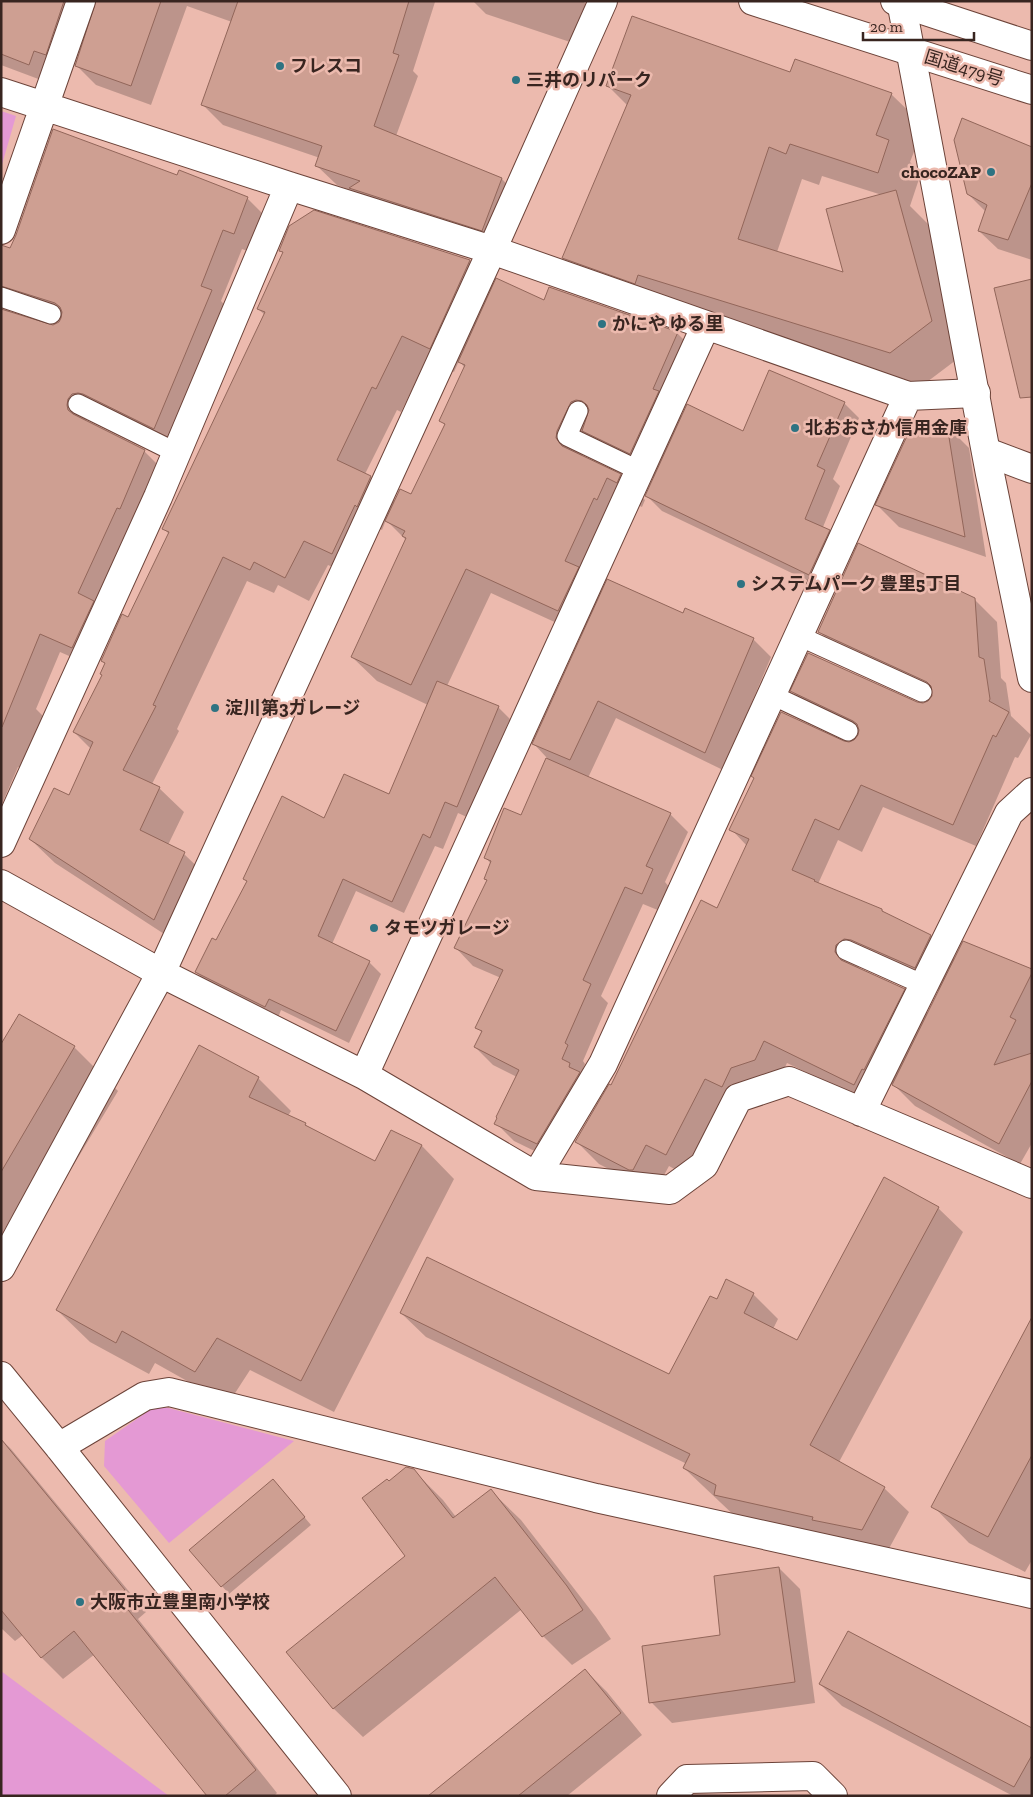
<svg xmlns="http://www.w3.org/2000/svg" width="1033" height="1797" font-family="'Zilla Slab','Noto Sans JP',serif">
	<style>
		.green { fill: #e499d4 }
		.shadow { fill: #0003; fill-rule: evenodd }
		.building { fill: #ce9f92; stroke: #92665a }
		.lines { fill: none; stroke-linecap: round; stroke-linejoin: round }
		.lane-casing { stroke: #6c4339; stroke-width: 21 }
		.street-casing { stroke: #6c4339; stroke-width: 30 }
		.secondary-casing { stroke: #6c4339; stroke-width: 30 }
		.highway-casing { stroke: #6c4339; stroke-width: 30 }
		.lane { stroke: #fff; stroke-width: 19 }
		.street { stroke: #fff; stroke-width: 28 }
		.secondary { stroke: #fff; stroke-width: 28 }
		.highway { stroke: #fff; stroke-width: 28 }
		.poi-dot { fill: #2e7382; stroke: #ecbaae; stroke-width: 2 }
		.labels { text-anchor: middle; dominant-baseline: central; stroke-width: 5; stroke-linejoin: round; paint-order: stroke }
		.poi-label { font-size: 18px; font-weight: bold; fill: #382520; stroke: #ecbaae; text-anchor: start }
		.street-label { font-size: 18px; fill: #382520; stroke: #ecbaae }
	</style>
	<rect width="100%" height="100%" fill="#ecbaae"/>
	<path class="green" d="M1,111L16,116L1,168Z
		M157,1405L294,1441L169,1543L104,1466L105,1441Z
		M1,1671L169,1796H1Z"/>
	<path class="shadow" d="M1,1H433L435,2L413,71L418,76L396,136L502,179L521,199L502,249L370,208L353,191L337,185L317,166L320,158L223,125L203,105L232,22L187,6L151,105L96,85L76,65L97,5L90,9L49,83L1,65Z
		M473,1H583L597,15L585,47L486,14Z
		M608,86L891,94L924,126L910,162L921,173L910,206L928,224L964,354L923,385L671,307L596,290L563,258L628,106ZM822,176L882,195L845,274L777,252L802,179L819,185Z
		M1032,149V260L998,249L979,231L986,212L968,194Z
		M177,176L247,198L266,217L253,253L242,249L221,301L230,311L173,447L91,413L86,419V422L144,451L163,470L92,666L60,652L36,709L44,717L20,768L18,767L1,806V247L11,249ZM25,305L63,318L59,324L53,326L9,313L13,307Z
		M314,212L470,261L494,285L544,301L677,333L702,358L678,413L683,417L743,432L844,403L859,418L833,479L840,486L823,527L844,546L825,589L662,511L647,496L655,478L608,455L590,437L581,457L620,475L645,500L642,507L631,502L592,582L602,593L684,615L753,639L771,657L723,770L616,718L588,778L670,814L688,832L665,882L670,888L660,911L643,904L601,996L608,1003L583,1061L585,1064L581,1074L597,1090L555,1161L514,1141L496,1123L517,1077L493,1065L475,1047L482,1033L477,1027L501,978L473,966L456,948L488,881L485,879L491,864L486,858L522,816L547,758L534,744L583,635L491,593L447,686L498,707L510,719L469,818L458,813L443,849L435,846L404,913L356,891L332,944L369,962L381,974L349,1043L281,1010L278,1018L208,984L196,972L217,942L248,882L244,878L325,819L390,796L428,705L377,681L352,657L407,541L386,520L382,530L379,528L356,578L328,565L309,601L278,585L274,593L247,581L177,729L179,731L152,784L159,788L184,812L168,845L184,854L209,878L178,943L55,863L30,839L69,797L91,749L74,732L103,675L106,664L102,661L128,619L169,534L164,529L265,315L258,309L283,253L280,250ZM427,359L454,372L459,361L465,368L441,421L446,426L412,496L395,502L371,477L365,474L397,410L401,412Z
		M947,426L969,448L986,557L899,527L877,505Z
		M974,599L997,622L1001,678L1006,683L1011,716L1031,735L1018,758L1015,757L976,846L883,807L862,852L838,840L818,884L882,910L886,914L931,936L955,960L1032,970V1051L1030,1055H1032V1143L1020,1164L915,1106L892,1083L887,1091L885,1090L877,1107L787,1063L778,1082L753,1090L689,1177L669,1166L655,1192H653L599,1164L576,1141L612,1086L717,909L747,846L731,829L843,743L855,742L860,735L814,714L792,691L923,704L929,702L934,696L842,655L820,632ZM867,961L874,962L940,991L928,1014L904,990L857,969Z
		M19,1015L74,1047L118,1091L61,1186L38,1173L1,1235V1046Z
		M258,1078L291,1111L288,1116L305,1124L310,1129L376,1163L392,1131L422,1146L454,1179L334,1412L250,1370L228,1404L155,1363L149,1374L90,1342L57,1310Z
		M938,1208L963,1232L839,1462L884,1488L909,1512L886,1554L739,1520L684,1468L687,1464L426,1337L401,1313L669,1375L717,1301L727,1281L753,1294L778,1319L773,1329L797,1341Z
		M1032,1319V1560L1025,1572L969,1543L933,1506Z
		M1,1439L11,1449L146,1612L138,1619L277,1793L274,1796H209L95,1654L63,1679L41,1657L23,1635L15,1641L1,1628Z
		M413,1470L443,1500L456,1517L491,1491L521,1520L596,1617L611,1639L572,1665L543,1636L522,1609L363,1737L333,1708L407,1557L389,1482Z
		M280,1488L311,1525L229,1594L190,1550Z
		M779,1568L800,1589L815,1703L672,1723L651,1702L722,1636Z
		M585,1670L607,1692L642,1735L567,1796H430Z
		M820,1684L1032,1729V1796H1013L842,1706Z"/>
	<path class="building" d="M1,1H64L46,55L34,51L29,65L1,54Z
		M96,1H161L131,86L75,66Z
		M238,1H409L393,53L399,55L374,126L502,178L482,231L349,188L360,181L315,166L322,146L201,105Z
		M632,16L790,72L795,59L892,93L876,135L889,140L878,173L790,144L786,154L769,147L738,239L843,272L826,209L896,190L932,321L890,353L638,275L635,284L562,258L631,95L606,86Z
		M962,118L1032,147V183L1008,240L978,231L987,205L967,194L954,140Z
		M53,129L177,175L179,170L248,197L234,234L223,230L201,286L212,290L154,429L83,394L78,393L72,394L68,399L67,405L68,410L73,414L145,450L120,509L117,508L78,593L94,601L72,648L40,634L2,727L1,309L53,325L59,322L61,318L62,312L60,307L55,303L1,286V245L10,248L16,235Z
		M314,210L470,260L430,349L402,336L376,389L372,387L337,460L371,476L357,507L355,505L332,554L304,541L285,578L254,562L250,570L223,557L182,643L153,705L156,706L123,770L160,787L140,830L185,852L154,920L29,839L54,788L69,795L93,742L73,732L102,675L100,674L105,663L101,661L122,614L128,617L169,532L162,529L265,312L257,309L283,252L279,251L289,226Z
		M496,278L544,300L549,287L678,332L653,389L659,391L630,454L582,431L589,410L587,405L582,401L576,400L571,402L557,431L556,438L562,446L621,474L617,483L607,478L597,500L594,498L565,561L579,567L558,611L466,569L411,685L351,657L406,538L402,536L405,531L385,521L400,489L411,494L445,424L439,421L465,365L458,362Z
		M1032,279V397L1020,398L994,288Z
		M769,370L845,402L817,466L825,470L805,519L830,530L809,575L645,496L687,404L743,431Z
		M914,421L947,425L965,537L875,505Z
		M858,543L975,598L979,657L984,659L990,699L989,701L1009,712L996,737L993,735L953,825L861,785L839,830L815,819L792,870L815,880L814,881L882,909V911L931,935L915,968L851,940L844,939L836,945L835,952L841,960L905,989L864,1070L862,1069L854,1085L764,1041L755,1060L731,1068L722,1087L705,1079L666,1155L646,1145L633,1170H629L575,1142L609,1084L611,1085L701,900L717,908L749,839L729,830L754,778L751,776L781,712L844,741L849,742L854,740L858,735L859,730L857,724L853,721L790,691L808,653L917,702L923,703L928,701L932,696L931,686L927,682L818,632Z
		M607,579L683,613L685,608L754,638L705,753L598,701L570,760L532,744Z
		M437,681L499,706L457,807L445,802L430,838L423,834L392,902L343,879L318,936L370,961L336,1031L269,999L265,1007L195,972L212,938L216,940L247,881L243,879L282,796L324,818L344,774L389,794Z
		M546,758L671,813L646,866L653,869L642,894L625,887L583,980L591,984L565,1043L568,1045L562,1059L570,1063L569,1067L580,1072L537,1144L494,1124L497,1118L496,1117L519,1070L474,1047L482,1031L475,1028L503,970L454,948L487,880L484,879L491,861L484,858L504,808L521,815Z
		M963,941L1032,969V973L1010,1017L1016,1020L994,1065L1032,1053V1081L999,1144L892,1085Z
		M19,1014L75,1046L1,1172V1044Z
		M199,1045L259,1077L249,1097L306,1123L305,1125L375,1161L391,1130L422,1145L301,1381L217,1338L195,1372L122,1331L116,1343L56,1310Z
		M884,1177L939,1207L810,1445L885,1487L862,1530L812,1520L813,1517L714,1495L716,1485L683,1468L690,1454L400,1313L427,1257L669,1374L710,1296L717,1299L726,1279L754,1293L744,1313L797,1340Z
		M1032,1317V1455L988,1537L931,1507Z
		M1,1439L125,1590L117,1596L256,1770L225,1796H207L74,1631L41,1658L1,1610Z
		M406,1467L414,1469L453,1518L491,1489L567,1586L583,1610L542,1637L495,1577L333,1709L286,1652L405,1556L362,1498L387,1479L389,1481Z
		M273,1479L305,1517L221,1587L189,1550Z
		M779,1567L795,1682L649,1703L642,1646L720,1635L714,1576Z
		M848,1631L1032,1728V1755L1014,1787L819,1684Z
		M585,1669L621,1713L518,1796H428Z"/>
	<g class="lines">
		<defs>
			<path id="lane" d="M1,297L51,314
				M78,404L177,453
				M578,411L567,436L640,471
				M799,636L922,692
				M772,695L848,731
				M846,950L924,985"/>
			<path id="street" d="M1,92L289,186L492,250L908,396L976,393
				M1,230L81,1
				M987,452L1032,469
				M1,843L158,497L289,186
				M1,884L161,973L364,1075L536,1176L670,1190L704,1165L738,1098L789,1081L1032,1184
				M364,1075L706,325
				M861,1112L1009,813L1032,792
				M536,1176L603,1064L908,396
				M1,1267L161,973L492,250L603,1
				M1,1376L59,1447L337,1796
				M59,1447L145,1396L169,1392L596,1498L1032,1594
				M671,1796L687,1779L813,1776L833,1796"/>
			<path id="secondary" d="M901,1L990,474L1032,678"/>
			<path id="highway" d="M753,1L1032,90
				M895,1L1032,46"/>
		</defs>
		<use href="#lane" class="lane-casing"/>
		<use href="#street" class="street-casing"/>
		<use href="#secondary" class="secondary-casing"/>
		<use href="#highway" class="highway-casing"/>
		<use href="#lane" class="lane"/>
		<use href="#street" class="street"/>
		<use href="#secondary" class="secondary"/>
		<use href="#highway" class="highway"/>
	</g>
	<g class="poi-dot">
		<circle cx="280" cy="66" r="5"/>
		<circle cx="516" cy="80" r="5"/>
		<circle cx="991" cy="172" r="5"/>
		<circle cx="602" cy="324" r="5"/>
		<circle cx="795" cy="428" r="5"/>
		<circle cx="741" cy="584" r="5"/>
		<circle cx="215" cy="708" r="5"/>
		<circle cx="374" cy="928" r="5"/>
		<circle cx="80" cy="1602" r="5"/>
	</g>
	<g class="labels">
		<g class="poi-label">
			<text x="290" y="66">フレスコ</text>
			<text x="526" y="80">三井のリパーク</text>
			<text x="981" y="172" text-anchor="end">chocoZAP</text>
			<text x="612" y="324">かにや ゆる里</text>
			<text x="805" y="428">北おおさか信用金庫</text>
			<text x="751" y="584">システムパーク 豊里5丁目</text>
			<text x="225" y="708">淀川第3ガレージ</text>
			<text x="384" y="928">タモツガレージ</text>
			<text x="90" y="1602">大阪市立豊里南小学校</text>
		</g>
		<g class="street-label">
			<text transform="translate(964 68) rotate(17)">国道479号</text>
		</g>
	</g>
	<rect width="1033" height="1797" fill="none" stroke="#382520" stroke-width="5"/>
	<path d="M863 32v8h111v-8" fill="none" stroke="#382520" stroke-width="2.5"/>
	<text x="870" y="32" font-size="15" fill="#382520" stroke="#ecbaae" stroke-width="4" paint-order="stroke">20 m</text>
</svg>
